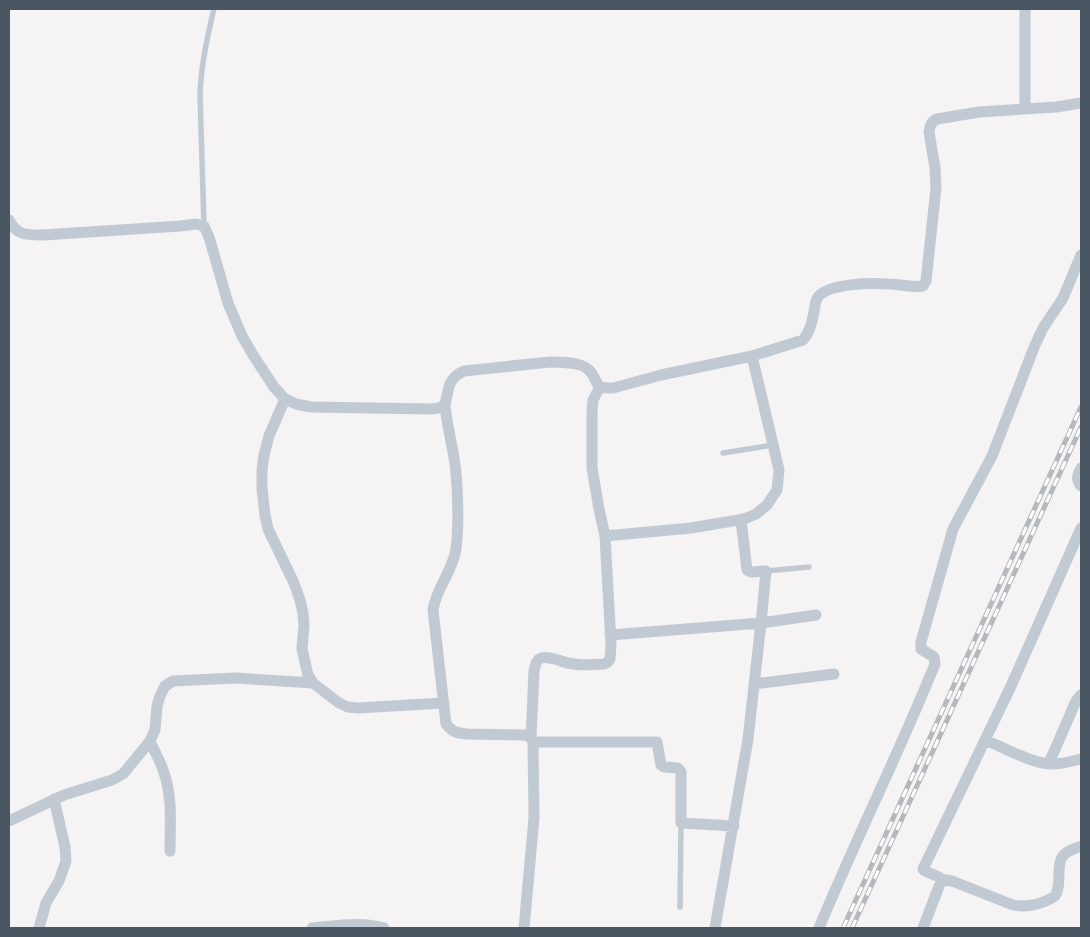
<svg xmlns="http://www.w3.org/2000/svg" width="1090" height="937" font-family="'Asap Condensed',sans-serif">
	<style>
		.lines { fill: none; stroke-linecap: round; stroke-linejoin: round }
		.lane { stroke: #c1cad2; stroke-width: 5.5 }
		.street { stroke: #c1cad2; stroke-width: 11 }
		.rail-casing { stroke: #b5b8bd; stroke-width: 5 }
		.rail { stroke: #fff; stroke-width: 3; stroke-dasharray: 9; stroke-linecap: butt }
	</style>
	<rect width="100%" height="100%" fill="#f5f3f3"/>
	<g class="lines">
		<path class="lane" d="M204,226L200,94C201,65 207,37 214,9
			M723,453L773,445
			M766,571L809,567
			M680,907L681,823"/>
		<path class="street" d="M1025,9V109
			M9,220C17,236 28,235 43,235L180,226L196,224L204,226L209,237L228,303L242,336L253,355L274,387L285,399L296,404L311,407L431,409L439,408L445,405C449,389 447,379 464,371L550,362C561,362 581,362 589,370C600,381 592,389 613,388L661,375L752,356L803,340C810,332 812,322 814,312C815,307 815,301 818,297C829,283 871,283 888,284C900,284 912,288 923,286L926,281L936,188L935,168L929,132C930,125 931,122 937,119L979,112L1056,107L1081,103
			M600,387L593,400L592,412V468L599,509L605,536L691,528L744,519L756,514L767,505L777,490L779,470L752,356
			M285,399L269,436L264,455L262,470V489L265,515L268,529L294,583L300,600L303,613L304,625L302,649L308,675L313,683L339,703L348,707L358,708L444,703
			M445,405C447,428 454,450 456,473C458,498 459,525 456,549C453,571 436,588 433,610L446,724C452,732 457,733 466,734L524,735L529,736L533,742L534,818L524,928
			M1081,468C1078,475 1075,479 1081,486
			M610,635L761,623L816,615
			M754,684L834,674
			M531,738L534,671C535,666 536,660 541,658C547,656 555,659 561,661C574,666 590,665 604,664L608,662L610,659L611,644L605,536
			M985,740C1005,748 1032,764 1053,764C1063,764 1072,761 1081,759
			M150,741C154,751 160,760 163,770C173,796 170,824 170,851
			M533,742H657L661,765L664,767L678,768L681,772V823L734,826
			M1049,763L1076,701L1081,695
			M9,821L64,795L112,780L123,774L150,741L155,730L157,706L160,696L165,686L173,681L235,678L313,683
			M940,879L952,881L1013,905C1026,908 1043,904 1055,896C1063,884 1054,861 1066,853C1070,850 1076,848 1081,846
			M39,928L46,903L59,881L66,861L65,847L54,799
			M312,928C336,926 361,921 384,928
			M715,928L748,739L761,623L766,571L751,572L747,570L741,520
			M819,928C856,839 899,753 935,664L934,657L921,649V642L953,529L992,456L1035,345L1043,328L1063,298L1081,255
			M923,928L941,881L939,877L925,871L923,869L1011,686L1081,528"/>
		<defs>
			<path id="rail" d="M843,928L1081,407
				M852,928L1081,427"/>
		</defs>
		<use href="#rail" class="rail-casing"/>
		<use href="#rail" class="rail"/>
	</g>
	<rect width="1090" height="937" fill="none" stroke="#4a5661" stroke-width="20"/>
</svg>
